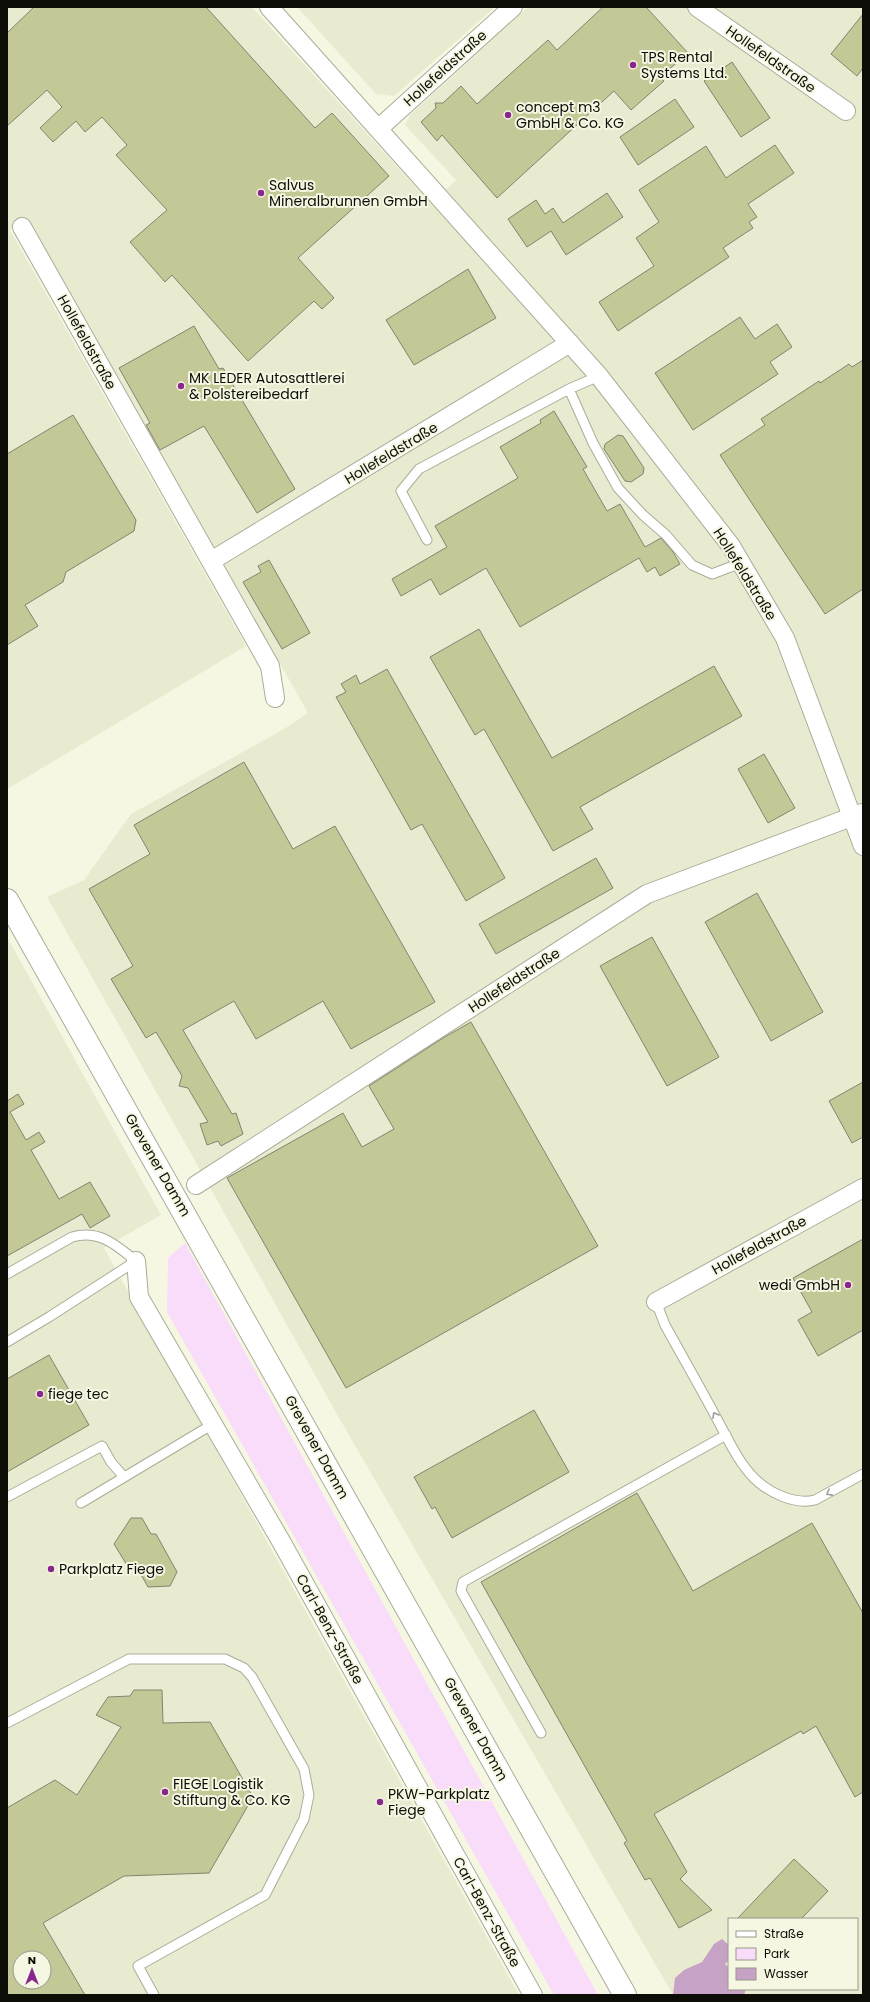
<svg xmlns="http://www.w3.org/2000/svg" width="870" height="2002" font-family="Poppins,sans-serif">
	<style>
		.built { fill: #e9ebd0; fill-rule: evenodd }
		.green { fill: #f9dcfa }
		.water { fill: #c6a2c6 }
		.building { fill: #c4c796; stroke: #828471; fill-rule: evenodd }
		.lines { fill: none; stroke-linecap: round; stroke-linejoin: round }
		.lane-casing { stroke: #abac99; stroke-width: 11 }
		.street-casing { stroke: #abac99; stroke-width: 20 }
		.primary-casing { stroke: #abac99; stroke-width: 24 }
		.lane { stroke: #fff; stroke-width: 9 }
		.street { stroke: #fff; stroke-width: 18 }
		.primary { stroke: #fff; stroke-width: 22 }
		.oneway { stroke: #9e9e9c }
		.poi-dot { fill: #8a278f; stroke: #f5f7e2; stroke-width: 1.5 }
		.labels { text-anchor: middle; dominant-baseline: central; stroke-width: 4; stroke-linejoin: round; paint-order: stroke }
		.poi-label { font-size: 14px; fill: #0d0d07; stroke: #f5f7e2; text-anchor: start }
		.street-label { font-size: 14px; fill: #0d0d07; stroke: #f5f7e2 }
	</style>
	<rect width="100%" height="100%" fill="#f5f7e2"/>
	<path class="built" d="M7,7H252L431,204L456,180L405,125L410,115L528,7H863V1995H673L338,1416L47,897L84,880L131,814L284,729L308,713L190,505L22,222L10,230L246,646L7,789ZM729,1919H857V1989H729Z
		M297,7H495L394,96L376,94Z
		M7,937L161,1215L104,1248L519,1995H7ZM20,1958H44V1982H20Z"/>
	<path class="green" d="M185,1243L598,1995H554L167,1312L168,1258Z"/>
	<path class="water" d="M722,1939L729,1945V1960L725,1964L729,1968V1989H746L744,1995H673L675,1978L684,1970L702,1962L714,1944Z"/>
	<path class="building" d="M34,7H206L315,128L332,113L389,176L298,258L334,298L322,309L314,301L248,361L172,275L165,282L130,242L167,210L116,155L127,145L102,117L85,132L76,121L53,142L40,128L62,107L47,90L7,126V33Z
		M603,7H646L688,53L660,77L664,81L631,110L614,91L497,198L442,135L437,141L421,122L436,108L435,103H443L461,86L477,104L548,40L557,50Z
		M863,14V68L857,76L831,54Z
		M732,62L770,118L741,137L704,81Z
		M675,99L694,127L638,165L620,137Z
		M775,145L794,173L748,204L757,217L749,222L753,228L723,248L729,257L618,331L599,302L654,266L636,238L659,222L639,190L706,146L726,178Z
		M607,193L623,217L566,255L551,231L527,247L508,219L536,200L545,214L553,208L563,223Z
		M468,269L496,318L414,365L386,320Z
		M740,317L755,339L777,324L792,347L770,362L778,374L693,430L655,373Z
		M194,326L219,369L223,368L295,489L257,513L204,426L160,450L146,425L150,423L119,368Z
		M863,360V589L825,614L720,455L765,425L761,419L819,381L820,383L849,364L852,367Z
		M554,411L587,467L583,469L607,511L620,504L645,547L661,538L673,552L680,564L660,576L655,567L647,572L639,558L520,627L486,568L440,595L431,579L401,596L392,579L447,547L435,526L518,478L500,447L541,423L540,420Z
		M73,415L136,520L134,531L66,572L63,582L25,605L38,626L7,645V454Z
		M618,435L623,436L644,468L643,474L631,482L625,481L604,449L605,444Z
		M269,560L310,633L282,649L243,582L261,572L258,566Z
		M479,629L552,758L714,666L742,716L580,807L593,829L553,851L484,729L475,735L430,657Z
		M387,669L505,878L466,901L422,824L411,830L336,697L346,692L341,684L356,675L360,684Z
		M764,754L795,808L768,823L738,769Z
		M244,762L293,849L335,826L435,1002L351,1049L323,1001L256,1039L234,1001L183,1030L232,1114L236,1113L243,1134L221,1146L218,1141L207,1145L200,1124L208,1122L188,1088L179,1086L182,1076L156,1032L146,1038L111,979L133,966L89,889L150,854L134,825Z
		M596,858L613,888L496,954L479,924Z
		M757,893L823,1012L771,1041L705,922Z
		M652,937L719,1057L667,1086L600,966Z
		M471,1022L598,1246L346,1388L227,1178L343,1113L362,1147L394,1129L369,1086L443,1038Z
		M863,1082V1137L852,1143L829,1101Z
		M18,1094L24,1104L10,1112L26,1140L39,1132L45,1142L31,1150L59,1199L90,1182L110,1216L90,1228L82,1214L7,1256V1101Z
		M863,1239V1330L818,1356L798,1320L812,1312L793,1278Z
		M49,1355L89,1425L7,1472V1379Z
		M534,1410L569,1472L452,1538L435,1507L432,1509L414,1477Z
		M637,1493L693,1591L812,1523L863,1613V1792L855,1797L816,1726L803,1734L801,1731L654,1814L687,1872L680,1879L712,1910L679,1928L650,1878L645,1880L624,1843L627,1841L481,1582Z
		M131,1518H142L151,1534H156L177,1572L170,1586L148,1587L139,1571L130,1570L114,1544Z
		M134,1690H162L163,1723L210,1722L253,1797L209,1873L124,1876L43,1923L85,1995H7V1808L55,1780L77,1795L121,1727L96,1715L108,1697L130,1696ZM20,1958H44V1982H20Z
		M794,1859L828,1891L801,1919H737Z"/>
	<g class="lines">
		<defs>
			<path id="lane" d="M569,389L593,443L618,488L643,515L666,535L692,565L712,574L741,563
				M427,540L401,491L419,469L569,389L599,376
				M7,1274L72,1237C99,1229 116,1245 136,1261L49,1317L7,1342
				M656,1302L665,1325C682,1356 700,1387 717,1419C728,1439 738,1462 754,1478C769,1493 795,1505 815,1500L863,1474
				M7,1497L102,1446L111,1462L124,1477
				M81,1503L213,1424
				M7,1723L129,1659H225L244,1668L252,1677L304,1769L309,1795L304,1819L265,1895L138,1966L154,1995
				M541,1733L461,1591L463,1582L726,1435"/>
			<path id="street" d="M269,7L599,376L731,546L785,638L863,846
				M697,7L846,111
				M378,129L513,7
				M22,227L270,666L275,698
				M211,561L570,343
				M196,1185L647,894L862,813
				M136,1261L139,1297L282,1543L533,1995
				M656,1302L863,1188"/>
			<path id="primary" d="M7,900L625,1995"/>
		</defs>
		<use href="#lane" class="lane-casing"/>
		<use href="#street" class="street-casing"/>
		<use href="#primary" class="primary-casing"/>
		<use href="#lane" class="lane"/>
		<use href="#street" class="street"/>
		<use href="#primary" class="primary"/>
	</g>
	<defs><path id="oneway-chevron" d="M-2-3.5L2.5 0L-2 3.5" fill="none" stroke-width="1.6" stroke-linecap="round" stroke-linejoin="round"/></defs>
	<g class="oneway">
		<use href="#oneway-chevron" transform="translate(715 1415) rotate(-119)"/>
		<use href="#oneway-chevron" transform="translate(829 1493) rotate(151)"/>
	</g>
	<g class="poi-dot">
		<circle cx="633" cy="65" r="4"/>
		<circle cx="508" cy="115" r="4"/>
		<circle cx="261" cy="193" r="4"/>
		<circle cx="181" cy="386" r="4"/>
		<circle cx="848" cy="1285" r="4"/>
		<circle cx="40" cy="1394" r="4"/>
		<circle cx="51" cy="1569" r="4"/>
		<circle cx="165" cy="1792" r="4"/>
		<circle cx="380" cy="1802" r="4"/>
	</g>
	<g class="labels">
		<g class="poi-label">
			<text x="641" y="57">TPS Rental<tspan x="641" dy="16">Systems Ltd.</tspan></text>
			<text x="516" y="107">concept m3<tspan x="516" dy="16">GmbH &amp; Co. KG</tspan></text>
			<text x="269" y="185">Salvus<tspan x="269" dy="16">Mineralbrunnen GmbH</tspan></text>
			<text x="189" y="378">MK LEDER Autosattlerei<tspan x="189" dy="16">&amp; Polstereibedarf</tspan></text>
			<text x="840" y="1285" text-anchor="end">wedi GmbH</text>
			<text x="48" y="1394">fiege tec</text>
			<text x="59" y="1569">Parkplatz Fiege</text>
			<text x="173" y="1784">FIEGE Logistik<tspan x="173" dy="16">Stiftung &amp; Co. KG</tspan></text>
			<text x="388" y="1794">PKW-Parkplatz<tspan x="388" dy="16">Fiege</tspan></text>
		</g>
		<g class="street-label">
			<text transform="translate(771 59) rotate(35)">Hollefeldstraße</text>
			<text transform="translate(445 68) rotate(-42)">Hollefeldstraße</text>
			<text transform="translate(87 342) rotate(61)">Hollefeldstraße</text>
			<text transform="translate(391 453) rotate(-31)">Hollefeldstraße</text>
			<text transform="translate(745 574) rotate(58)">Hollefeldstraße</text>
			<text transform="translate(514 980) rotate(-33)">Hollefeldstraße</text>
			<text transform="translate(158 1165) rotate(60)">Grevener Damm</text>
			<text transform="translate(759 1245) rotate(-29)">Hollefeldstraße</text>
			<text transform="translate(317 1447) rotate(61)">Grevener Damm</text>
			<text transform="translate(330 1629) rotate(61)">Carl-Benz-Straße</text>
			<text transform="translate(476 1729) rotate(61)">Grevener Damm</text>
			<text transform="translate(487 1912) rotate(61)">Carl-Benz-Straße</text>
		</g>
	</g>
	<rect width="870" height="2002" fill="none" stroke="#0d0d07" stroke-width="16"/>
	<rect x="728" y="1918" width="130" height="72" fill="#f5f7e2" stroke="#98998a"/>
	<rect x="736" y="1931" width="20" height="6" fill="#ffffff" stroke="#98998a"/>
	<text x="764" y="1938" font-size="12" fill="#0d0d07">Straße</text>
	<rect x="736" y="1948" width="20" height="12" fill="#f9dcfa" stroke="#98998a"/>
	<text x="764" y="1958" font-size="12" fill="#0d0d07">Park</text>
	<rect x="736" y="1968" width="20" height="12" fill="#c6a2c6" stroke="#98998a"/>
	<text x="764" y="1978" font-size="12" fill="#0d0d07">Wasser</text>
	<g transform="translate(32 1970)"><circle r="19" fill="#f5f7e2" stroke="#98998a"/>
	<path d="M0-3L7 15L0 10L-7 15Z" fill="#8a278f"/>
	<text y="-6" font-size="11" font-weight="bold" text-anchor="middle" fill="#0d0d07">N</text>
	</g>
</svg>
